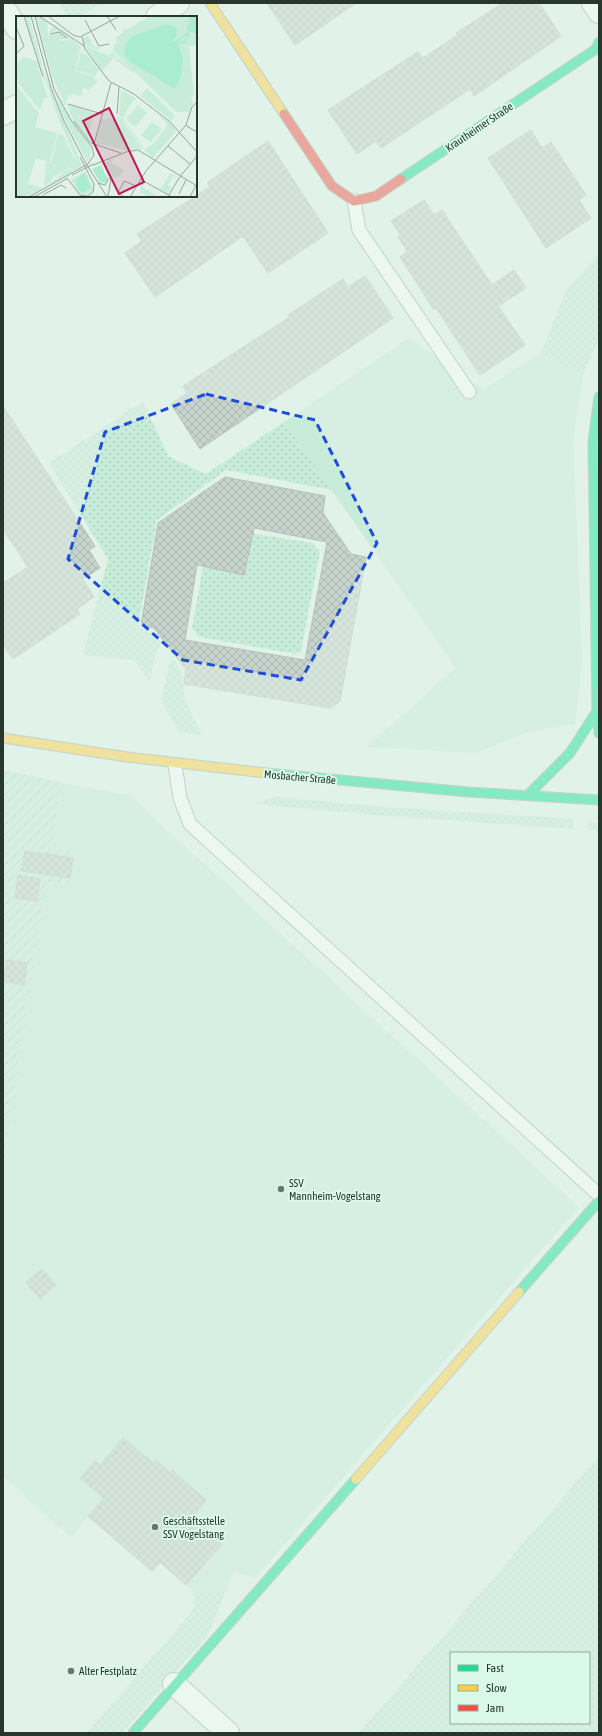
<svg xmlns="http://www.w3.org/2000/svg" width="602" height="1736" font-family="'Asap Condensed',sans-serif">
	<style>
		.grass { fill: url(#grass-dots); fill-rule: evenodd }
		.park { fill: #c8ecda }
		.garden { fill: url(#garden-furrows) }
		.building { fill: url(#building-cross-hatch); stroke: #b4c2bb; fill-rule: evenodd }
		.lines { fill: none; stroke-linecap: round; stroke-linejoin: round }
		.lane-casing { stroke: #9eaba4; stroke-width: 15 }
		.street-casing { stroke: #9eaba4; stroke-width: 24 }
		.fast-casing { stroke: #9eaba4; stroke-width: 11 }
		.slow-casing { stroke: #9eaba4; stroke-width: 11 }
		.jam-casing { stroke: #9eaba4; stroke-width: 11 }
		.lane { stroke: #fafdfc; stroke-width: 13 }
		.street { stroke: #fafdfc; stroke-width: 22 }
		.fast { stroke: #16e098; stroke-width: 9 }
		.slow { stroke: #ffcf43; stroke-width: 9 }
		.jam { stroke: #f24e42; stroke-width: 9 }
		.marked { fill: none; stroke: #1d4ed8; stroke-width: 3; stroke-dasharray: 8 5; stroke-linejoin: round }
		.poi-dot { fill: #697770; stroke: #daf9e9; stroke-width: 1.5 }
		.labels { text-anchor: middle; dominant-baseline: central; stroke-width: 4; stroke-linejoin: round; paint-order: stroke }
		.street-label { font-size: 11px; fill: #29352f; stroke: #daf9e9 }
		.poi-label { font-size: 11px; fill: #29352f; stroke: #daf9e9; text-anchor: start }
		.inset-river { fill: none; stroke: #a9edce; stroke-width: 2 }
		.inset-road { fill: none; stroke: #97a69f; stroke-width: 1 }
		.view { fill: #c2185b; fill-opacity: 0.15; stroke: #c2185b; stroke-width: 2 }
		.inset-edge { fill: none; stroke: #29352f; stroke-width: 2 }
	</style>
	<defs>
		<pattern id="grass-dots" width="8" height="8" patternUnits="userSpaceOnUse"><rect width="8" height="8" fill="#c8ecda"/><path d="M2 2h.1M6 6h.1" fill="none" stroke="#accbbb" stroke-width="1.8" stroke-linecap="round"/></pattern>
		<pattern id="garden-furrows" width="10" height="10" patternUnits="userSpaceOnUse"><rect width="10" height="10" fill="#c8ecda"/><path d="M-1 1l2-2M0 10L10 0M9 11l2-2" fill="none" stroke="#accbbb"/></pattern>
		<pattern id="building-cross-hatch" width="8" height="8" patternUnits="userSpaceOnUse"><rect width="8" height="8" fill="#c7d4cd"/><path d="M0 0l8 8M0 8l8-8" fill="none" stroke="#abb7b0"/></pattern>
	</defs>
	<rect width="100%" height="100%" fill="#e1f2e9"/>
	<path class="grass" d="M59,3H101L79,17H68Z
		M599,254V338L583,375L573,440L582,663L529,450L541,353L567,288Z
		M143,401L168,456L206,474L284,422L332,490L226,470L157,520L138,626L152,632L161,642L154,660L150,682L134,660L83,655L108,559L49,463Z
		M244,532L312,543L320,552L301,651L296,654L199,637L192,628L204,561Z
		M171,656L182,672L185,700L202,735L180,732L161,701Z
		M275,797L400,808L573,819V829L377,815L254,804Z
		M587,822L599,823V831L588,830Z
		M599,1456V1733H359ZM451,1653H589V1723H451Z
		M238,1558L209,1634L122,1733H87L194,1609V1592Z"/>
	<path class="park" d="M409,338L484,389L541,353L583,375L573,440L582,663L575,724L531,731L476,753L366,747L456,668L284,422Z
		M61,783L129,795L579,1207L255,1578L234,1572L227,1590L196,1594L160,1563L152,1572L88,1517L70,1537L3,1476V1170L47,882L70,884L74,851L52,848Z"/>
	<path class="garden" d="M3,770L61,782L52,847L74,851L70,884L47,882L3,1169Z"/>
	<path class="building" d="M267,3H356L295,45Z
		M503,3H539L561,36L474,96L470,89L381,148L376,141L357,154L328,110L418,52L423,58L458,35L456,33Z
		M531,130L542,148L551,142L586,195L579,200L591,218L546,248L488,158Z
		M268,141L328,233L268,273L243,236L155,297L125,253L142,241L137,234L196,196L210,186L207,183Z
		M424,200L434,215L442,210L492,285L514,270L526,288L498,306L525,345L480,375L436,308L434,310L400,257L407,251L398,237L401,235L391,221Z
		M365,276L393,318L200,449L171,404L187,393L183,386L290,317L288,315L343,279L348,287Z
		M3,406L95,546L89,550L100,568L83,579L94,597L77,609L80,614L13,659L3,645V583L28,567L3,529Z
		M225,477L325,496L323,513L351,554L366,557L340,701L330,708L184,684L186,670L154,628L141,625L158,523ZM254,528L327,542L305,660L185,640L197,565L244,575Z
		M25,851L73,858L70,878L22,871Z
		M18,875L40,879L37,901L15,898Z
		M7,960L27,963L24,985L3,981Z
		M42,1269L56,1285L40,1299L26,1282Z
		M123,1438L153,1463L156,1460L170,1473L172,1470L206,1500L192,1517L222,1544L186,1585L160,1562L152,1571L88,1516L104,1498L80,1478L95,1461L100,1465Z"/>
	<g class="lines">
		<defs>
			<path id="lane" d="M354,201L359,230L469,392
				M175,765L180,798L190,824L599,1195"/>
			<path id="street" d="M593,3L599,12
				M3,7L17,28
				M157,17L178,3
				M3,114L17,106
				M174,1684L228,1733"/>
			<path id="fast" d="M401,179L596,49L599,42
				M599,397L593,441L597,711L599,733
				M266,773L468,792L599,800
				M528,795L570,753L597,711
				M519,1292L599,1201
				M133,1733L356,1479"/>
			<path id="slow" d="M210,3L284,114
				M3,738L127,757L266,773
				M356,1479L519,1292"/>
			<path id="jam" d="M284,114L332,186L354,201L376,196L401,179"/>
		</defs>
		<use href="#lane" class="lane-casing"/>
		<use href="#street" class="street-casing"/>
		<use href="#fast" class="fast-casing"/>
		<use href="#slow" class="slow-casing"/>
		<use href="#jam" class="jam-casing"/>
		<use href="#lane" class="lane"/>
		<use href="#street" class="street"/>
		<use href="#fast" class="fast"/>
		<use href="#slow" class="slow"/>
		<use href="#jam" class="jam"/>
	</g>
	<path d="M0 0H602V1736H0ZM206,394L315,420L377,543L301,680L183,660L68,559L105,432Z" fill="#e1f2e9" fill-opacity=".55" fill-rule="evenodd"/>
	<path class="marked" d="M206,394L315,420L377,543L301,680L183,660L68,559L105,432Z"/>
	<g class="poi-dot">
		<circle cx="281" cy="1189" r="4"/>
		<circle cx="155" cy="1527" r="4"/>
		<circle cx="71" cy="1671" r="4"/>
	</g>
	<g class="labels">
		<g class="street-label">
			<text transform="translate(479 127) rotate(-34)">Krautheimer Straße</text>
			<text transform="translate(300 777) rotate(5)">Mosbacher Straße</text>
		</g>
		<g class="poi-label">
			<text x="289" y="1183">SSV<tspan x="289" dy="13">Mannheim-Vogelstang</tspan></text>
			<text x="163" y="1521">Geschäftsstelle<tspan x="163" dy="13">SSV Vogelstang</tspan></text>
			<text x="79" y="1671">Alter Festplatz</text>
		</g>
	</g>
	<g transform="translate(16 16)">
		<rect width="181" height="181" fill="#e1f2e9"/>
		<path d="M8,0H13L28,56L66,150L58,154L49,150L54,134L62,147L59,151L62,147L43,104ZM20,0L31,5L32,19L41,18L40,15L33,17L38,9L65,31L64,33L52,23H33L30,27L46,80L60,78L52,80L49,90L36,59ZM72,20L78,31H82V34L93,39L97,36L100,41L112,50L120,59L97,41L69,29L73,30L67,28V22ZM69,30L97,42L111,51L120,59L97,42L86,55ZM34,65L47,92L75,130L73,146H71L48,101ZM51,88L78,97L72,122L56,102ZM113,90L107,102L129,133L137,128L152,109L142,98L155,108L131,137L105,101ZM42,118L47,119L51,127L45,149L40,148L36,164L28,171L30,146L35,147ZM65,151L21,176L12,181H10L31,170L52,153L57,155ZM70,155L77,173L73,178H64L55,164ZM125,166L128,168L126,171L138,178L136,181L124,177Z" fill="#c8ecda"/>
		<path d="M134,0H181V29L173,30L178,80L175,81L177,88L173,96H160L97,35L98,29L102,26L99,22L108,16L106,13L110,14ZM65,36L71,39L77,46L75,52L69,50L67,56L60,54ZM8,41L21,45L24,58L4,60L0,67V48ZM0,69L23,97L19,111L41,117L34,146L20,142L12,168L27,172L8,181H0ZM105,74L120,82L105,101L103,98ZM122,89L131,97L119,111L110,103ZM94,102L101,105L110,134L79,127L85,104ZM136,106L146,113L135,126L125,119ZM58,111L75,134L74,136L70,137L63,126L56,112ZM97,142L95,147L108,154L104,160L98,162L89,147ZM155,157L162,161L157,160L152,169L156,172L152,178L144,174Z" fill="#c8ecda"/>
		<path d="M43,18L44,25L52,24L64,33L59,55L79,61L78,64L82,65L73,74L66,72L67,79L61,80L59,77L47,80L42,69L30,27L32,21ZM77,46L83,54L79,60L67,56L69,50L75,52ZM24,58L32,82H28L24,94L2,67L4,60ZM131,72L159,100L155,105L125,80ZM101,100L104,101L127,134H110L108,131ZM155,108L160,115L137,142L131,137ZM51,127L54,134L51,153L40,160L37,159L40,148L45,149Z" fill="#c8ecda"/>
		<path d="M174,0H181V22L179,17L171,15ZM151,8L161,12L160,22L153,28L162,24L167,44L165,61L159,73L114,46L108,38L109,29L117,20ZM85,149L92,164L88,167L84,166L76,153ZM68,157L75,171L66,177L61,173L60,162Z" fill="#a9edce"/>
		<path class="inset-river" d="M162,24L172,17M164,26H169L173,16"/>
		<path class="inset-road" d="M8,0L27,61M15,0L35,72L48,105L69,146L91,181M23,0L68,30M32,0L57,19L64,21L104,0M91,0L100,14M69,4L83,30L93,28M0,11L8,30L0,38M34,18L43,16L51,22M66,21L69,33L93,65L118,78L154,106L181,136M52,88L86,98M101,98L103,71M58,105L75,127L105,137M169,109L181,116M78,128L95,67M152,130L174,148M86,145L95,163L92,180M77,149L110,136L122,134L181,170M56,159L78,148M51,162L64,179L72,180L77,176L78,168L64,141M124,163L156,181M82,167L89,169L93,162M163,178L170,164M27,179L45,169L50,172M153,179L163,162L181,140M13,181L72,148L78,139L76,131L55,104L38,73L19,0M18,181L52,162M108,181L102,177L108,165L120,170M114,181L130,155L170,109L176,91L181,86M174,181L180,169"/>
		<path class="view" d="M93,92L128,166L103,178L67,105Z"/>
		<rect width="181" height="181" class="inset-edge"/>
	</g>
	<rect width="602" height="1736" fill="none" stroke="#29352f" stroke-width="8"/>
	<rect x="450" y="1652" width="140" height="72" fill="#daf9e9" stroke="#93ab9f"/>
	<rect x="458" y="1665" width="20" height="6" fill="#16e098" stroke="#93ab9f"/>
	<text x="486" y="1672" font-size="12" fill="#29352f">Fast</text>
	<rect x="458" y="1685" width="20" height="6" fill="#ffcf43" stroke="#93ab9f"/>
	<text x="486" y="1692" font-size="12" fill="#29352f">Slow</text>
	<rect x="458" y="1705" width="20" height="6" fill="#f24e42" stroke="#93ab9f"/>
	<text x="486" y="1712" font-size="12" fill="#29352f">Jam</text>
</svg>
